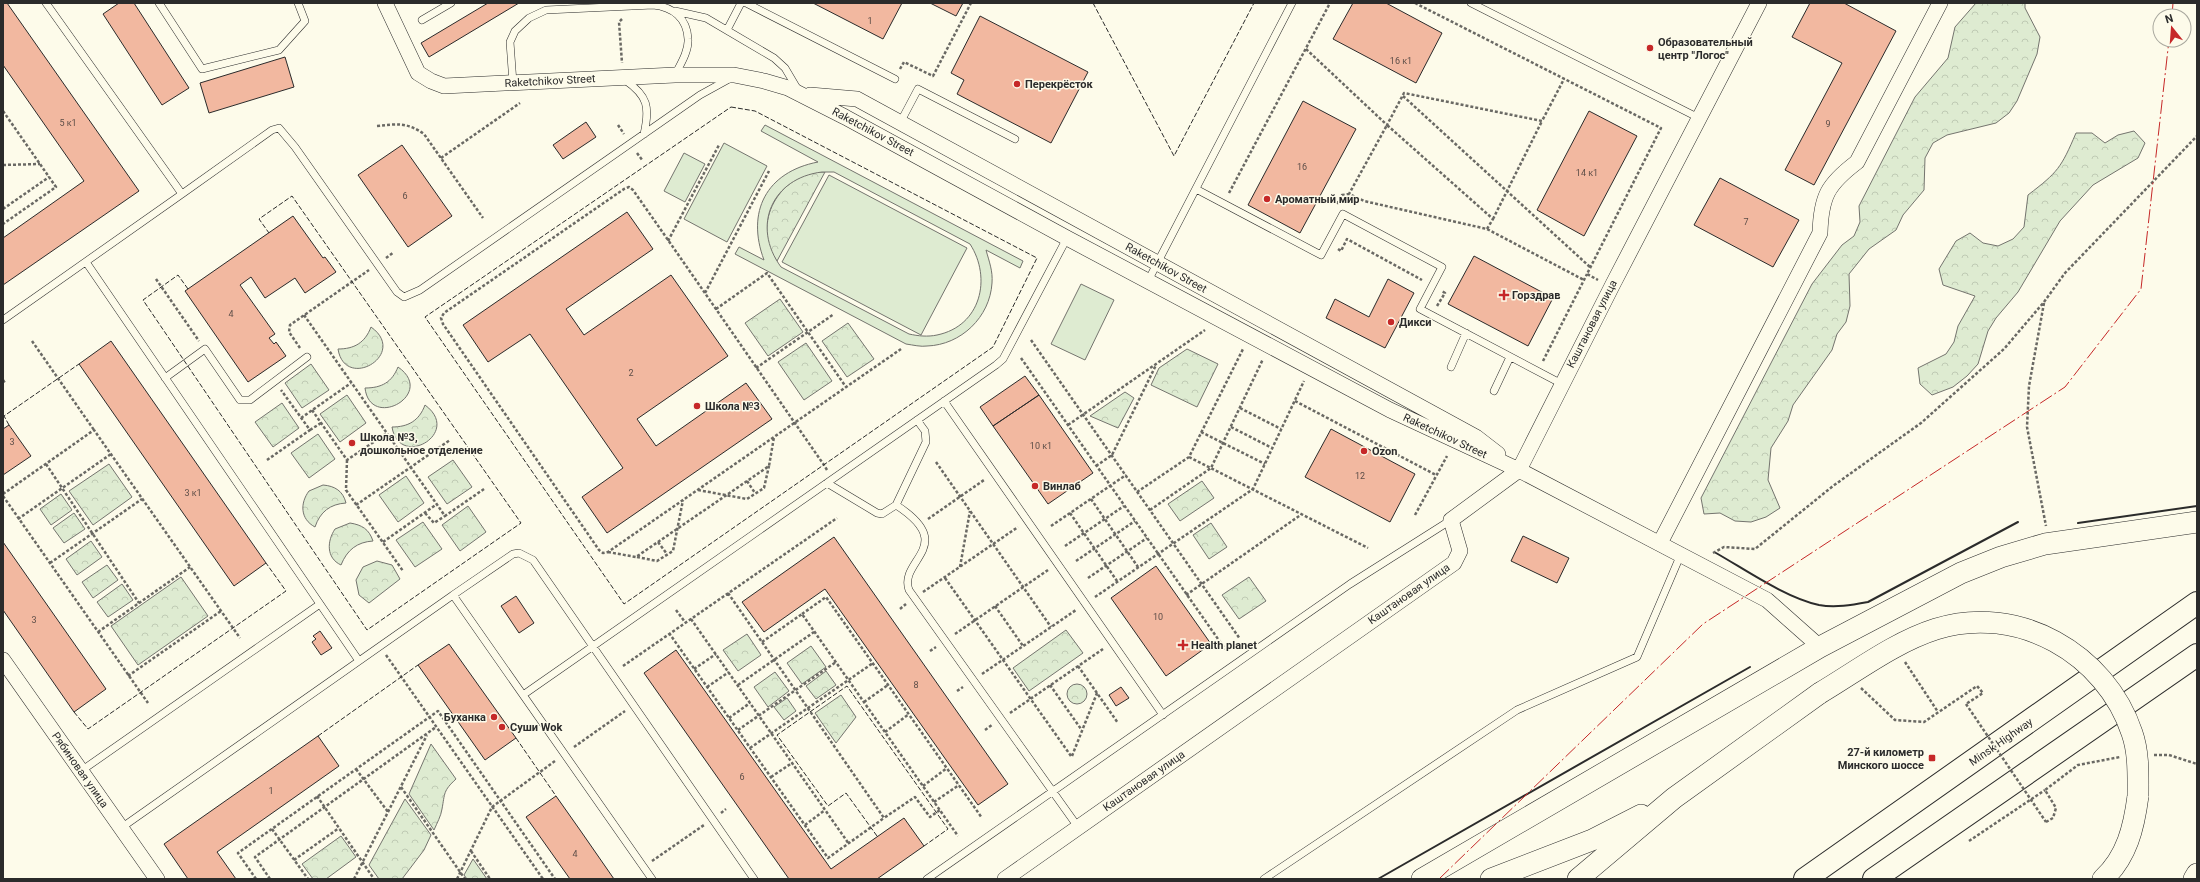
<svg xmlns="http://www.w3.org/2000/svg" width="2200" height="882" font-family="Roboto,sans-serif">
	<style>
		.forest { fill: url(#forest-crowns); stroke: #74746e }
		.garden { fill: #deebd1; stroke: #74746e; fill-rule: evenodd }
		.building { fill: #f2b8a0; stroke: #2b2b2b }
		.lines { fill: none; stroke-linecap: round; stroke-linejoin: round }
		.service-casing { stroke: #2b2b2b; stroke-width: 8 }
		.minor-casing { stroke: #2b2b2b; stroke-width: 16 }
		.secondary-casing { stroke: #2b2b2b; stroke-width: 22 }
		.trunk-casing { stroke: #2b2b2b; stroke-width: 24 }
		.path { stroke: #6a6964; stroke-width: 2.5; stroke-dasharray: 3 2; stroke-linecap: butt }
		.service { stroke: #fdfbea; stroke-width: 7 }
		.minor { stroke: #fdfbea; stroke-width: 15 }
		.secondary { stroke: #fdfbea; stroke-width: 21 }
		.trunk { stroke: #fdfbea; stroke-width: 22 }
		.secondary-bridge-casing { stroke: #2b2b2b; stroke-width: 22; stroke-linecap: butt }
		.path-bridge { stroke: #6a6964; stroke-width: 2.5; stroke-dasharray: 3 2; stroke-linecap: butt }
		.secondary-bridge { stroke: #fdfbea; stroke-width: 21 }
		.fence { stroke: #2b2b2b; stroke-width: 1; stroke-dasharray: 5 2; stroke-linecap: butt }
		.wall { stroke: #2b2b2b; stroke-width: 2 }
		.power { stroke: #c62828; stroke-width: 1; stroke-dasharray: 14 3 2 3; stroke-linecap: butt }
		.poi-dot { fill: #c62828; stroke: #fdfbea; stroke-width: 1.5 }
		.labels { text-anchor: middle; dominant-baseline: central; stroke-width: 3; stroke-linejoin: round; paint-order: stroke }
		.number-label { font-size: 9px; fill: #5d4e48 }
		.poi-label { font-size: 11px; font-weight: bold; fill: #2b2b2b; stroke: #fdfbea; text-anchor: start }
		.street-label { font-size: 11px; fill: #2b2b2b; stroke: #fdfbea }
	</style>
	<defs>
		<pattern id="forest-crowns" width="20" height="18" patternUnits="userSpaceOnUse"><rect width="20" height="18" fill="#deebd1"/><path d="M2 6a3 3 0 1 1 6 0M12 15a3 3 0 1 1 6 0" fill="none" stroke="#bfcab4"/></pattern>
	</defs>
	<rect width="100%" height="100%" fill="#fdfbea"/>
	<path class="forest" d="M1976,3H2025V8L2040,37L2037,54L2017,101L2009,113L1996,123L1947,135L1933,143L1925,158L1924,190L1903,215L1896,230L1869,249L1849,274L1850,306L1846,322L1837,334L1832,350L1793,405L1788,421L1771,448L1768,480L1780,508L1766,517L1751,522L1735,521L1720,513L1704,514L1701,498L1812,284L1842,245L1854,236L1860,222L1859,206L1915,97L1948,58L1955,27Z
		M2134,131L2145,143L2138,158L2093,185L2060,221L2018,292L1996,318L1988,331L1978,364L1967,376L1953,387L1932,395L1920,384L1918,368L1946,354L1954,342L1958,326L1975,296L1943,285L1939,269L1956,241L1970,233L1983,243L1998,246L2013,239L2024,227L2028,195C2058,172 2061,168 2076,133H2092L2105,143L2118,135Z
		M825,172L777,261C750,224 780,171 825,172Z
		M780,299L803,332L768,356L745,323Z
		M848,323L874,359L847,377L822,341Z
		M371,327C409,354 345,392 338,349C354,349 365,343 371,327Z
		M806,343L832,381L804,400L778,362Z
		M1187,349L1218,364L1197,407L1151,385L1159,368Z
		M311,364L329,390L302,408L285,383Z
		M398,367C437,394 370,431 365,388C382,388 392,382 398,367Z
		M1125,392L1134,398L1118,428L1090,416Z
		M347,395L366,423L340,442L320,414Z
		M282,403L299,428L273,447L255,422Z
		M425,405C463,433 399,470 392,427C408,427 419,421 425,405Z
		M318,434L335,459L309,478L291,453Z
		M453,460L472,487L447,504L428,477Z
		M109,464L132,497L93,525L69,491Z
		M406,476L424,503L398,522L379,495Z
		M1202,481L1214,498L1180,521L1168,504Z
		M323,485C335,486 343,491 346,503C330,504 320,512 315,527C300,519 300,503 309,491Z
		M61,494L72,510L51,525L40,509Z
		M468,506L486,532L460,551L442,525Z
		M74,513L85,529L64,543L53,528Z
		M423,522L442,549L415,567L396,540Z
		M350,523C362,525 369,529 373,541C357,542 347,550 341,565C326,558 327,541 335,529Z
		M1211,523L1227,547L1209,559L1193,535Z
		M91,541L102,557L77,575L66,559Z
		M377,561L392,565L400,579L369,603L359,595L356,580L363,567Z
		M107,565L118,580L93,598L82,582Z
		M181,577L208,616L138,665L111,626Z
		M1249,577L1266,601L1239,619L1222,595Z
		M122,584L133,600L108,617L97,602Z
		M1066,630L1083,653L1029,691L1013,668Z
		M747,634L761,655L738,671L723,650Z
		M811,646L826,667L802,684L787,663Z
		M826,671L836,685L816,699L806,686Z
		M775,672L789,691L768,707L754,687Z
		M1067 694a10 10 0 1 1 20 0a10 10 0 1 1-20 0Z
		M841,695L856,717L836,743L815,713Z
		M787,698L796,711L784,720L774,707Z
		M431,744L456,779C443,791 445,793 442,809C441,816 437,823 434,830L409,794Z
		M405,799L431,835L424,850L402,879H379L369,865Z
		M341,836L356,857L326,879H313L302,864Z
		M473,859L487,879H467L464,875Z"/>
	<path class="garden" d="M765,125L1023,261L1020,268L986,250C989,261 993,271 992,283C990,317 961,345 927,346C921,347 913,345 906,344L735,254L739,247L764,260C746,212 766,172 818,162L761,131ZM822,172H834L970,244C992,278 981,326 937,335C928,337 918,336 909,334L781,267C751,226 772,178 822,172Z
		M724,143L767,166L727,242L684,219Z
		M684,153L705,164L685,202L664,191Z
		M829,175L967,248L921,335L782,262Z
		M1081,284L1114,300L1085,360L1051,344Z"/>
	<path class="building" d="M3,3H7L139,191L3,285V238L84,181L3,65Z
		M119,3H134L189,88L162,105L103,14Z
		M488,3H519L429,57L421,43Z
		M813,3H902L883,39Z
		M930,3H963L956,16Z
		M1353,3H1386L1442,33L1416,83L1333,39Z
		M1810,3H1844L1896,31L1814,185L1785,170L1842,63L1792,37Z
		M980,16L1088,72L1051,143L957,94L964,80L951,73Z
		M285,57L294,87L209,113L200,83Z
		M1303,101L1356,129L1300,233L1248,205Z
		M1589,111L1637,136L1584,236L1537,210Z
		M586,122L596,137L563,159L553,145Z
		M402,145L452,216L408,247L358,175Z
		M1720,178L1799,220L1773,267L1694,225Z
		M627,212L653,249L566,309L584,335L671,275L728,356L637,419L656,446L746,383L772,419L607,533L582,497L623,468L530,334L488,362L463,325Z
		M293,216L323,258L325,257L336,272L305,293L295,278L265,298L251,277L240,285L275,334L269,338L274,344L276,342L286,356L248,382L185,291Z
		M1474,256L1553,298L1528,346L1448,304Z
		M1388,279L1414,293L1385,348L1326,318L1335,299L1369,317Z
		M111,341L266,563L234,586L79,364Z
		M1025,376L1039,395L993,426L980,407Z
		M1039,395L1093,473L1048,504L993,426Z
		M9,425L31,456L3,475V429Z
		M1331,429L1415,474L1390,522L1305,477Z
		M1523,536L1569,558L1557,583L1511,561Z
		M834,537L1008,784L978,805L825,589L764,632L742,602Z
		M3,542L106,689L74,712L3,610Z
		M1156,566L1211,644L1166,676L1111,598Z
		M516,596L534,623L519,633L501,606Z
		M320,631L332,648L321,655L312,642L316,639L313,636Z
		M449,644L516,738L485,760L418,665Z
		M676,650L831,869L904,818L924,846L877,879H789L644,673Z
		M1121,687L1129,698L1116,706L1109,695Z
		M318,736L339,766L217,852L236,879H188L164,844Z
		M556,796L580,830L614,879H570L526,817Z"/>
	<g class="lines">
		<defs>
			<path id="service" d="M159,3L202,69L279,50L305,21L298,3
				M746,3L895,79
				M1471,3L1699,118
				M675,11L706,18L774,58L785,68L798,90
				M422,20L451,3
				M727,30L741,3
				M625,80C648,96 650,107 644,134
				M513,83L510,42L515,31L529,18L546,10L653,5C673,7 687,18 688,39C689,51 680,65 675,75
				M900,123L918,89L1015,139
				M1196,189L1321,255L1343,214L1442,267L1420,309L1562,384
				M182,194L272,130L279,128L295,147L397,292L404,297L420,290L700,95L729,79
				M86,262L359,661
				M1148,281L1292,3
				M3,320L182,194L46,3
				M1451,367L1466,333
				M165,378L205,349L240,400H250L307,357
				M1494,391L1510,357
				M944,401L1163,715
				M827,483L877,513L882,514L896,505L926,442L925,431L917,420
				M896,505C959,546 898,560 909,590L1078,827
				M453,595L513,554L519,553L533,560L754,879
				M523,695L996,365L1003,359L1067,238
				M81,771L320,604
				M121,828L453,595L652,879
				M927,879L1350,584L1451,520
				M1264,879L1517,710L1637,657L1681,554"/>
			<path id="minor" d="M385,3L418,73L431,81L444,86L675,75H734L764,81L788,88L845,117L1067,238L1390,410L1519,470L1767,600L1820,647
				M810,95L857,99L1476,437L1498,454
				M1660,543L1820,233C1821,196 1828,184 1857,162L1940,3
				M3,660L157,879
				M1005,879L1454,563L1460,551L1451,520L1519,470L1613,284L1759,3"/>
			<path id="secondary" d="M1422,879L1820,647L1961,573L2001,557L2045,544L2197,522
				M1491,879L1592,840L1641,815
				M1578,879L1674,798L1820,693
				M2103,879C2127,857 2134,827 2138,796
				M2194,879L2197,874"/>
			<path id="trunk" d="M1805,879L2197,603
				M1874,879L2197,655"/>
		</defs>
		<use href="#service" class="service-casing"/>
		<use href="#minor" class="minor-casing"/>
		<use href="#secondary" class="secondary-casing"/>
		<use href="#trunk" class="trunk-casing"/>
		<path class="path" d="M1415,3L1661,128L1587,274L1598,280
			M622,19L619,22L622,63
			M1306,49L1387,125L1404,93L1542,121L1564,79
			M900,69L904,62L933,76L971,3
			M1403,96L1590,267
			M3,111L56,187L3,224
			M618,125L624,134
			M377,126C397,124 407,122 424,134L483,218
			M637,153L643,161
			M441,158L520,103
			M3,165L40,164
			M1229,193L1330,3
			M1337,204L1342,195L1349,194
			M3,209L49,177
			M1493,219L1542,121
			M1487,229L1493,219L1387,125L1349,194L1364,201L1487,229L1584,280
			M668,241L719,145
			M1338,249L1341,251L1347,239L1422,280
			M386,258L394,252
			M156,279L199,341
			M705,293L769,171
			M2044,303L2029,386L2027,427L2046,526
			M1437,306L1445,293L1442,291
			M716,309L767,273L846,387
			M304,315L445,516L484,489
			M1031,340L1240,639
			M32,341L94,430
			M300,348L289,332L290,325L369,270
			M1021,358L1225,649
			M1543,361L1587,274
			M756,368L834,314
			M3,380L5,383
			M1295,401L1436,475
			M1240,408L1281,429
			M312,410L347,460L387,433
			M301,418L351,383
			M1068,425L1205,330
			M1231,427L1272,448
			M310,430L321,423
			M1201,432L1265,464
			M1189,457L1368,548
			M267,460L310,430L281,390
			M347,460L346,490L403,571
			M936,462L1051,627
			M46,464L139,603
			M1096,466L1112,455L1156,365
			M827,470L824,465C760,373 697,281 633,190L629,187L624,189L444,313L441,318L443,324L599,550L603,553L608,552L901,349
			M747,481L755,493
			M698,490L747,499L764,488L769,466
			M1137,492L1189,457L1243,349
			M3,494L94,430L240,638
			M3,496L148,703
			M1091,499L1138,567
			M356,505L450,440
			M1150,510L1211,468L1263,359
			M425,513L434,523L445,516
			M1070,513L1117,581
			M1415,515L1447,456
			M18,519L111,454
			M928,519L984,480
			M1051,526L1126,475
			M383,542L437,504
			M658,542L667,554
			M1065,546L1124,506
			M608,552L636,557L769,466L774,437
			M1713,553L1724,547L1755,549L1833,486L1921,423L2004,349L2044,302L2065,273L2197,136
			M637,557L657,561L673,551L683,500
			M1076,561L1135,521
			M50,563L142,499
			M960,567L970,511
			M945,578L1071,756
			M1088,578L1147,538
			M923,592L1018,527
			M728,593L884,818L915,797L930,817L940,810
			M1186,595L1302,514
			M1095,597L1253,489L1304,381
			M995,606L1023,646
			M900,609L906,604
			M676,610L685,622
			M802,614L826,597L982,818
			M691,619L849,844
			M98,632L190,567
			M669,633L828,858L884,818
			M955,634L1048,570
			M762,642L802,614L958,836
			M930,651L936,647
			M386,655L543,879
			M1905,662L1938,712
			M623,666L837,518
			M1078,666L1118,723
			M694,669L716,654
			M982,674L1076,610
			M128,676L221,611
			M738,685L814,632
			M1050,685L1081,729
			M707,687L729,672
			M1861,688L1895,720L1924,722L1977,686L1983,693L1966,704
			M957,691L963,687
			M864,702L888,685
			M1010,713L1103,649
			M729,718L750,703
			M738,730L836,662
			M985,730L992,725
			M885,732L909,714
			M574,747L625,711
			M750,748L873,663
			M2154,755H2169L2197,764
			M1072,756L1097,693
			M356,769L388,812
			M771,777L792,763
			M923,786L947,768
			M401,787L465,879
			M317,796L374,879
			M934,802L959,785
			M721,813L726,809
			M2046,822L2053,818L2056,808L2045,790L2078,765L2120,757
			M805,825L825,810
			M272,829L308,879
			M1969,841L2045,790
			M471,851L490,879
			M294,860L339,828
			M652,861L704,825
			M256,879L238,853L438,711L555,879
			M270,879L255,857L436,727
			M354,879L427,735
			M457,879L492,807L555,761"/>
		<use href="#service" class="service"/>
		<use href="#minor" class="minor"/>
		<use href="#secondary" class="secondary"/>
		<use href="#trunk" class="trunk"/>
		<defs>
			<path id="secondary-bridge" d="M1820,693C1857,671 1895,642 1936,629C2018,603 2106,654 2132,733C2139,753 2138,775 2138,796"/>
		</defs>
		<use href="#secondary-bridge" class="secondary-bridge-casing"/>
		<path class="path-bridge" d="M1966,704L2046,822"/>
		<use href="#secondary-bridge" class="secondary-bridge"/>
		<path class="fence" d="M1093,3L1174,156L1254,3
			M731,107L755,111L1037,258L993,347L624,604L425,317Z
			M188,289L178,275L143,300L367,630L521,523L292,196L259,219L269,233
			M9,425L4,416L79,364
			M74,712L88,729L286,591L266,563
			M318,736L418,665
			M516,738L556,796
			M877,836L846,793L828,806L777,735L847,686L948,829L924,846"/>
		<path class="wall" d="M2078,523L2197,506
			M1716,553C1746,570 1786,598 1819,605C1835,608 1852,605 1868,602L2018,522
			M1378,879L1750,667"/>
		<path class="power" d="M2172,16L2173,3
			M1439,879L1703,624L2065,387L2141,289L2169,40"/>
	</g>
	<g class="poi-dot">
		<circle cx="1650" cy="48" r="4"/>
		<circle cx="1017" cy="84" r="4"/>
		<circle cx="1267" cy="199" r="4"/>
		<path d="M1502 289h4v4h4v4h-4v4h-4v-4h-4v-4h4z"/>
		<circle cx="1391" cy="322" r="4"/>
		<circle cx="697" cy="406" r="4"/>
		<circle cx="352" cy="443" r="4"/>
		<circle cx="1364" cy="451" r="4"/>
		<circle cx="1035" cy="486" r="4"/>
		<path d="M1181 639h4v4h4v4h-4v4h-4v-4h-4v-4h4z"/>
		<circle cx="494" cy="717" r="4"/>
		<circle cx="502" cy="727" r="4"/>
		<rect x="1928" y="754" width="8" height="8" rx="2"/>
	</g>
	<g class="labels">
		<g class="number-label">
			<text x="870" y="21">1</text>
			<text x="1401" y="61">16 к1</text>
			<text x="68" y="123">5 к1</text>
			<text x="1828" y="124">9</text>
			<text x="1302" y="167">16</text>
			<text x="1587" y="173">14 к1</text>
			<text x="405" y="196">6</text>
			<text x="1746" y="222">7</text>
			<text x="231" y="314">4</text>
			<text x="631" y="373">2</text>
			<text x="12" y="442">3</text>
			<text x="1041" y="446">10 к1</text>
			<text x="1360" y="476">12</text>
			<text x="193" y="493">3 к1</text>
			<text x="1158" y="617">10</text>
			<text x="34" y="620">3</text>
			<text x="916" y="685">8</text>
			<text x="742" y="777">6</text>
			<text x="271" y="791">1</text>
			<text x="575" y="854">4</text>
		</g>
		<g class="poi-label">
			<text x="1658" y="42">Образовательный<tspan x="1658" dy="13">центр "Логос"</tspan></text>
			<text x="1025" y="84">Перекрёсток</text>
			<text x="1275" y="199">Ароматный мир</text>
			<text x="1512" y="295">Горздрав</text>
			<text x="1399" y="322">Дикси</text>
			<text x="705" y="406">Школа №3</text>
			<text x="360" y="437">Школа №3,<tspan x="360" dy="13">дошкольное отделение</tspan></text>
			<text x="1372" y="451">Ozon</text>
			<text x="1043" y="486">Винлаб</text>
			<text x="1191" y="645">Health planet</text>
			<text x="486" y="717" text-anchor="end">Буханка</text>
			<text x="510" y="727">Суши Wok</text>
			<text x="1924" y="752" text-anchor="end">27-й километр<tspan x="1924" dy="13">Минского шоссе</tspan></text>
		</g>
		<g class="street-label">
			<text transform="translate(550 81) rotate(-3)">Raketchikov Street</text>
			<text transform="translate(873 132) rotate(28)">Raketchikov Street</text>
			<text transform="translate(1166 268) rotate(29)">Raketchikov Street</text>
			<text transform="translate(1592 324) rotate(-63)">Каштановая улица</text>
			<text transform="translate(1445 436) rotate(25)">Raketchikov Street</text>
			<text transform="translate(1409 594) rotate(-35)">Каштановая улица</text>
			<text transform="translate(2001 742) rotate(-35)">Minsk Highway</text>
			<text transform="translate(80 770) rotate(55)">Рябиновая улица</text>
			<text transform="translate(1144 781) rotate(-35)">Каштановая улица</text>
		</g>
	</g>
	<rect width="2200" height="882" fill="none" stroke="#2b2b2b" stroke-width="8"/>
	<g transform="translate(2172 28) rotate(343)"><circle r="19" fill="#fdfbea" stroke="#a9a89e"/>
	<path d="M0-3L7 15L0 10L-7 15Z" fill="#c62828"/>
	<text y="-6" font-size="11" font-weight="bold" text-anchor="middle" fill="#2b2b2b">N</text>
	</g>
</svg>
